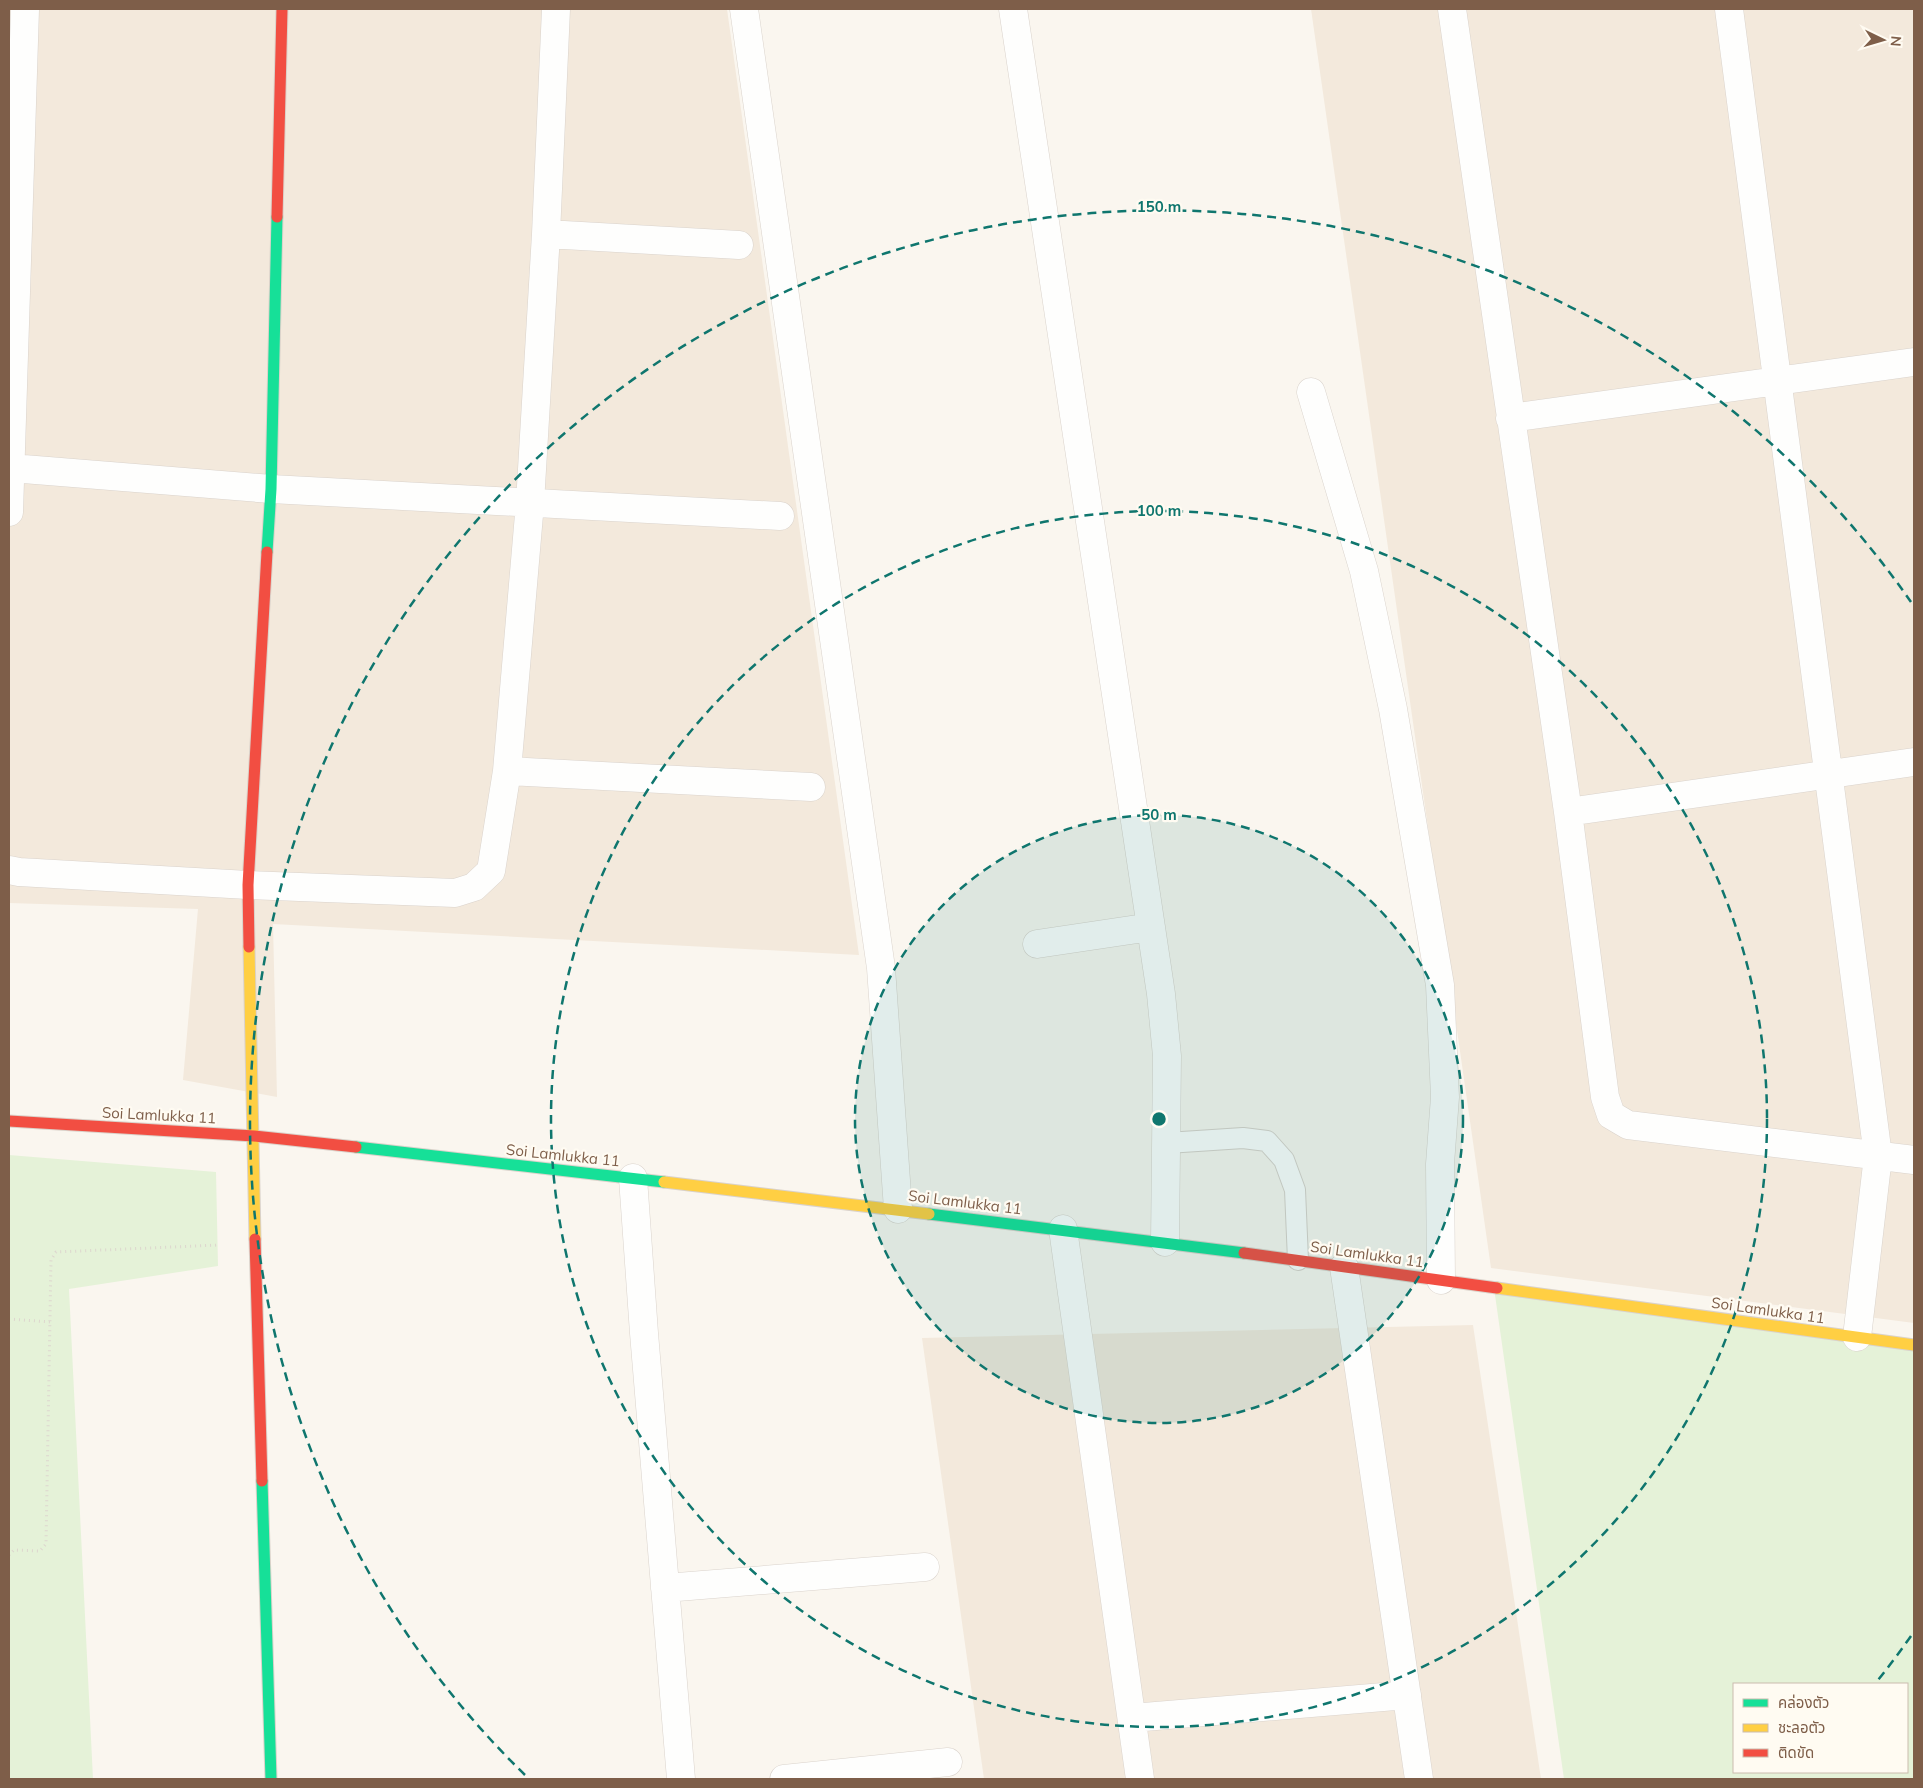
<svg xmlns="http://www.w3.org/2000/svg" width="1923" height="1788" font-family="Mulish,'Noto Sans Thai',sans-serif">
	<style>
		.residential { fill: #f3e9dc }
		.green { fill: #e5f2d8; fill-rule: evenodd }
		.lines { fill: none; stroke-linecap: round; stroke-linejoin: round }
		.lane-casing { stroke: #dad3cc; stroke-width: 22 }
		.street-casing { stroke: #dad3cc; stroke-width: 29 }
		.fast-casing { stroke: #dad2ca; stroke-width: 13 }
		.slow-casing { stroke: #dad2ca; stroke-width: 13 }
		.jam-casing { stroke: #dad2ca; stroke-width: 13 }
		.path { stroke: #ddd6ce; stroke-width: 3; stroke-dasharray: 1 4; stroke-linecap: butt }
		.lane { stroke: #fefefd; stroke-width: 20 }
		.street { stroke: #fefefd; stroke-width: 28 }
		.fast { stroke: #16e098; stroke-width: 11 }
		.slow { stroke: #ffcf43; stroke-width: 11 }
		.jam { stroke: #f24e42; stroke-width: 11 }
		.ring { fill: none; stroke: #0f766e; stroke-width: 2.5; stroke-dasharray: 9 6 }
		.labels { text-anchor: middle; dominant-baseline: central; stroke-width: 4.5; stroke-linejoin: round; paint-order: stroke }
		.street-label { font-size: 15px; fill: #7e5e49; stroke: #fffbf2 }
		.centre { fill: #0f766e; stroke: #fffbf2; stroke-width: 2.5 }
		.ring-label { font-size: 15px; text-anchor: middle; font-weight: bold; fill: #0f766e; stroke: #fffbf2; stroke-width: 4.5; stroke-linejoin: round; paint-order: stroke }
	</style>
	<rect width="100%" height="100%" fill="#faf6ef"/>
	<path class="residential" d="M9,9H727L859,955L273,924L277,1097L183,1080L198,909L9,903Z
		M1311,9H1914V1323L1491,1268Z
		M1473,1325L1541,1779H984L922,1338Z"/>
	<path class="green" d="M9,1155L216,1172L218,1266L69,1289L93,1779H9Z
		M1494,1288L1914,1345V1779H1564ZM1734,1684H1907V1772H1734Z"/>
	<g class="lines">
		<defs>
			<path id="lane" d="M1167,1143L1243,1138L1267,1141L1284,1160L1295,1190L1298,1260"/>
			<path id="street" d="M744,9L881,968L898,1209
				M1013,9L1161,994L1167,1056L1165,1242
				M1452,9L1568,812L1605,1097L1611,1115L1628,1125L1914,1160
				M1729,9L1878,1156L1857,1337
				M546,234L739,245
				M1311,392L1364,571L1393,709L1440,985L1445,1097L1440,1164L1441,1280
				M1510,418L1914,362
				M11,468L271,489L780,516
				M9,512L25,9
				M507,771L811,787
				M1568,812L1914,762
				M9,870L19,872L248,885L455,893L474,887L491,871L507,771L530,503L546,234L556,9
				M1037,944L1151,927
				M633,1178L644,1333L681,1779
				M1063,1229L1140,1779
				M1344,1267L1419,1779
				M665,1588L925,1567
				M1132,1718L1407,1695
				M784,1779L948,1762"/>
			<path id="fast" d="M267,552L271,489L277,217
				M356,1147L664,1182
				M929,1214L1244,1253
				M262,1481L271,1779"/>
			<path id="slow" d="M249,947L255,1239
				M664,1182L929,1214
				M1497,1288L1914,1345"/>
			<path id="jam" d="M277,217L282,9
				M249,947L248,885L267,552
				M9,1121L254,1136L356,1147
				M255,1239L262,1481
				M1244,1253L1497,1288"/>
		</defs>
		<use href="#lane" class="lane-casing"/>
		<use href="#street" class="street-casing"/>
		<use href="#fast" class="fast-casing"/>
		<use href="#slow" class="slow-casing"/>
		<use href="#jam" class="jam-casing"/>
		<path class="path" d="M9,1319L51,1322
			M9,1555L14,1550L40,1551L46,1544L51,1260L56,1252L219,1245"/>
		<use href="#lane" class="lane"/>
		<use href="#street" class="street"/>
		<use href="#fast" class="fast"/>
		<use href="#slow" class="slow"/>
		<use href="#jam" class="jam"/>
	</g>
	<circle cx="1159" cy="1119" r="304" fill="#0f766e" fill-opacity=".12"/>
	<g class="ring">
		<circle cx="1159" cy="1119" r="304"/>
		<circle cx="1159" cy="1119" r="608"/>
		<path d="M1911 1636A912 912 0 0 1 1878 1680M525 1775A912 912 0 1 1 1911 602"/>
	</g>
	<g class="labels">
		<g class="street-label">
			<text transform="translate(159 1115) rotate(3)">Soi Lamlukka 11</text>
			<text transform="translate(563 1155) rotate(6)">Soi Lamlukka 11</text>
			<text transform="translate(965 1202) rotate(7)">Soi Lamlukka 11</text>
			<text transform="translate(1367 1254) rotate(8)">Soi Lamlukka 11</text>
			<text transform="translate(1768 1310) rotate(8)">Soi Lamlukka 11</text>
		</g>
	</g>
	<circle cx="1159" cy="1119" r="8" class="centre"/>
	<g class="ring-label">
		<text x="1159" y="212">150 m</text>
		<text x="1159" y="516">100 m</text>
		<text x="1159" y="820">50 m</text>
	</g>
	<rect width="1923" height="1788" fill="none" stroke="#7e5e49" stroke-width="20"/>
	<rect x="1733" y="1683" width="175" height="90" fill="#fffbf2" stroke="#cbbcae"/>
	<rect x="1743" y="1699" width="25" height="8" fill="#16e098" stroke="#cbbcae"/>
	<text x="1778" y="1708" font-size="15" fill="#7e5e49">คล่องตัว</text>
	<rect x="1743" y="1724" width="25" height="8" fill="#ffcf43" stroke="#cbbcae"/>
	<text x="1778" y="1733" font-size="15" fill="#7e5e49">ชะลอตัว</text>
	<rect x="1743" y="1749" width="25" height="8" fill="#f24e42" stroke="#cbbcae"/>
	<text x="1778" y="1758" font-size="15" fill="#7e5e49">ติดขัด</text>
	<g transform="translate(1883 40) rotate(95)" stroke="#fffbf2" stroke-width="4" paint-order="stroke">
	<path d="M0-4L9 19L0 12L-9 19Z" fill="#7e5e49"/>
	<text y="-8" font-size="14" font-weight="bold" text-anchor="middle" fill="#7e5e49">N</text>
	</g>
</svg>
